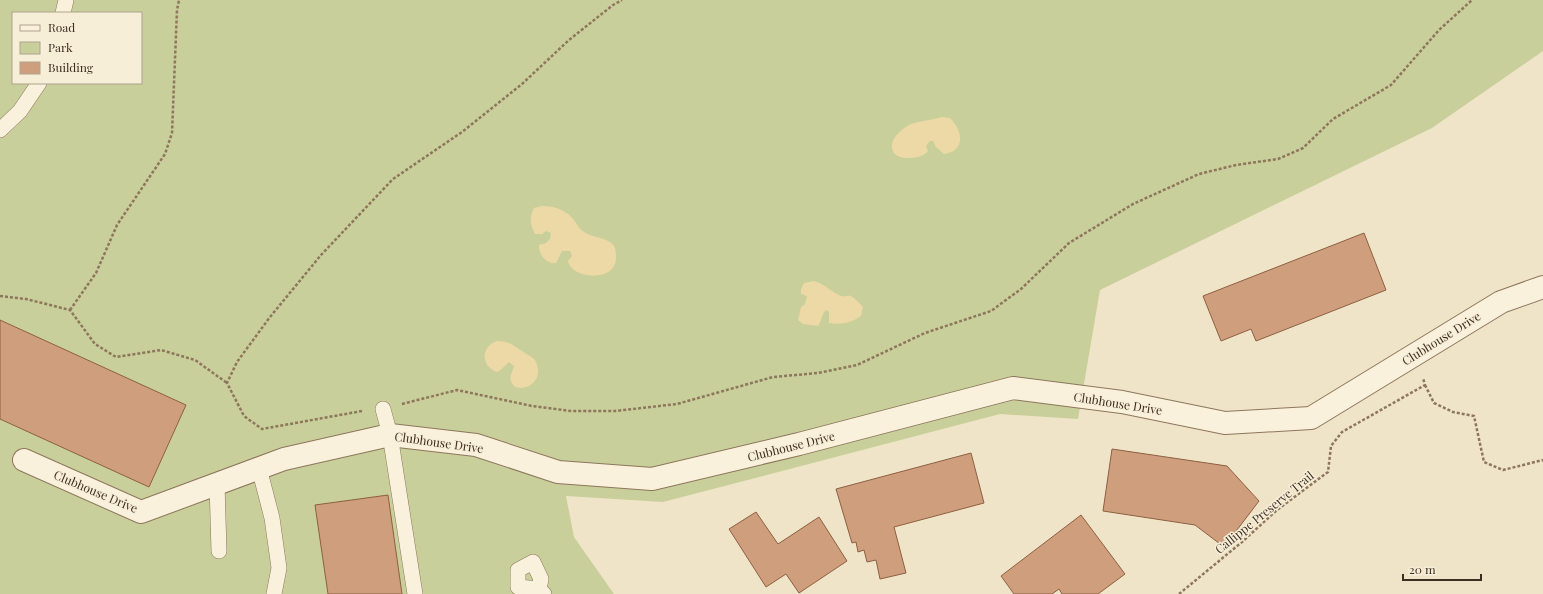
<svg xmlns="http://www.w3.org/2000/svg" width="1543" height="594" font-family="'Playfair Display',serif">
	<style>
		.green { fill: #c9cf9b; fill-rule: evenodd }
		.sand { fill: #ecd9a5 }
		.building { fill: #cf9f7d; stroke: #8d5f41 }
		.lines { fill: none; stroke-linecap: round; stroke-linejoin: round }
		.lane-casing { stroke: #8d765c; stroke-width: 16 }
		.street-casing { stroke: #8d765c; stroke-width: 24 }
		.path { stroke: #8d765c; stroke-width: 2.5; stroke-dasharray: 3 2; stroke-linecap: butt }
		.lane { stroke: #faf1dc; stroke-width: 15 }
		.street { stroke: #faf1dc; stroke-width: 22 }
		.labels { text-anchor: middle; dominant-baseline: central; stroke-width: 3; stroke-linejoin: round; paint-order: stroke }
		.street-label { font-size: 12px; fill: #3d2e20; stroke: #f7eed8 }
	</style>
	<rect width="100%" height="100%" fill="#f0e4c8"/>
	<path class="green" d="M0,0H1543V51L1432,128L1100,290L1078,419L1000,414L663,502L566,496L574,537L614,594H0ZM13,13H141V83H13Z"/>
	<path class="sand" d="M942,117L950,118C963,131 966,151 944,154L936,147L933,141H930L926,146L928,151C923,159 900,161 894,153C886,142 902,128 911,124C921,121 932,120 942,117Z
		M542,206C555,206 566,210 574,220C577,224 579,229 584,232C592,238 608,237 614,246C616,249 616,255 616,258C616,283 571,279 568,261L572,256L570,251H562L556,263C546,264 539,255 539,245L546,243L550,239L551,233L546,231L542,234H535C530,224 529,218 534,208Z
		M814,281C825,284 831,292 841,296C845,297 848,295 851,296C855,298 860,304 863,307L861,316C851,323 841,325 829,323V312L826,310C821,315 822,321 818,326L803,324L798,320L801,307L805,304L807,296L801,294V289L804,283Z
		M497,341C510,341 512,345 522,351C526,354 531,356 535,360C537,363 537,366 538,369C540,388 514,394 511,381C509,376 513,371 514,366L509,362C504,366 502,370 497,372C481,366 480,347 497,341Z"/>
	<path class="building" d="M1364,233L1386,290L1256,341L1251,329L1221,341L1203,296Z
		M0,320L186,405L149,487L0,419Z
		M1112,449L1227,466L1259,501L1224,547L1195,525L1103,511Z
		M971,453L984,503L894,527L906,573L880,579L876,560L867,562L864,550L858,552L856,542L852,543L836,489Z
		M388,495L402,594H328L315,505Z
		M756,512L778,544L819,517L847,561L799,593L786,574L766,587L729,529Z
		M1081,515L1125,574L1098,594H1062L1059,589L1052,594H1014L1001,576Z"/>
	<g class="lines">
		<defs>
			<path id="lane" d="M63,13L66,0
				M0,130L20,111L39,83
				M383,409L390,435L415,594
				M259,468L272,518L279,568L274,594
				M217,484L219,551
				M539,589L541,579L533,562L518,570V587L539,589L544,594"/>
			<path id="street" d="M24,460L141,512L284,459L390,435L476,445L558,472L652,479L799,444L1013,388L1122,402L1225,423L1311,418L1501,302L1543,287"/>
		</defs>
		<use href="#lane" class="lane-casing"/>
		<use href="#street" class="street-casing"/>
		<path class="path" d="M0,296L26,299L70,310L95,344L116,357L161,350L195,360L227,383
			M70,310L96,273L117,225L165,154L172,133L177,10L179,0
			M1425,385L1434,403L1453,412L1474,416L1484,462L1503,470L1543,460
			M402,404L457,390L532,406L571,411H615L677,404L773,377L818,373L857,365L925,333L991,311L1021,289L1069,243L1133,204L1199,174L1236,165L1278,159L1303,148L1333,119L1391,85L1439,30L1472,0
			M362,411L262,429L244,416L227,383L237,362L270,317L321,255L393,179L462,132L522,84L569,40L613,5L622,0
			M1179,594L1242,542L1277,510L1328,472L1331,446L1342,432L1425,385L1423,378"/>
		<use href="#lane" class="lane"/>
		<use href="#street" class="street"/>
	</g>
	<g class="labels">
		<g class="street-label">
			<text transform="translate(1441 338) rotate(-32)">Clubhouse Drive</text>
			<text transform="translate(1118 403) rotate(9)">Clubhouse Drive</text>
			<text transform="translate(439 442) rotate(8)">Clubhouse Drive</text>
			<text transform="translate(791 446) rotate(-14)">Clubhouse Drive</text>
			<text transform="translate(96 491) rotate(23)">Clubhouse Drive</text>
			<text transform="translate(1264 512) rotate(-39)">Callippe Preserve Trail</text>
		</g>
	</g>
	<rect x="12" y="12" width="130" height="72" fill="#f7eed8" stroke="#ada18e"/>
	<rect x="20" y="25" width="20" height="6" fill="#faf1dc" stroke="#ada18e"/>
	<text x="48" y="32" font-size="12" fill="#3d2e20">Road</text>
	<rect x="20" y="42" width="20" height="12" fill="#c9cf9b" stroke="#ada18e"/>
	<text x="48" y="52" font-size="12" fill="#3d2e20">Park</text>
	<rect x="20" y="62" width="20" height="12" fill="#cf9f7d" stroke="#ada18e"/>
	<text x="48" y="72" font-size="12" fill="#3d2e20">Building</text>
	<path d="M1403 574v6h78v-6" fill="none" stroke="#3d2e20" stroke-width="2"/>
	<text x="1409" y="574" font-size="12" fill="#3d2e20" stroke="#f7eed8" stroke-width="3" paint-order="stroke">20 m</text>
</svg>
